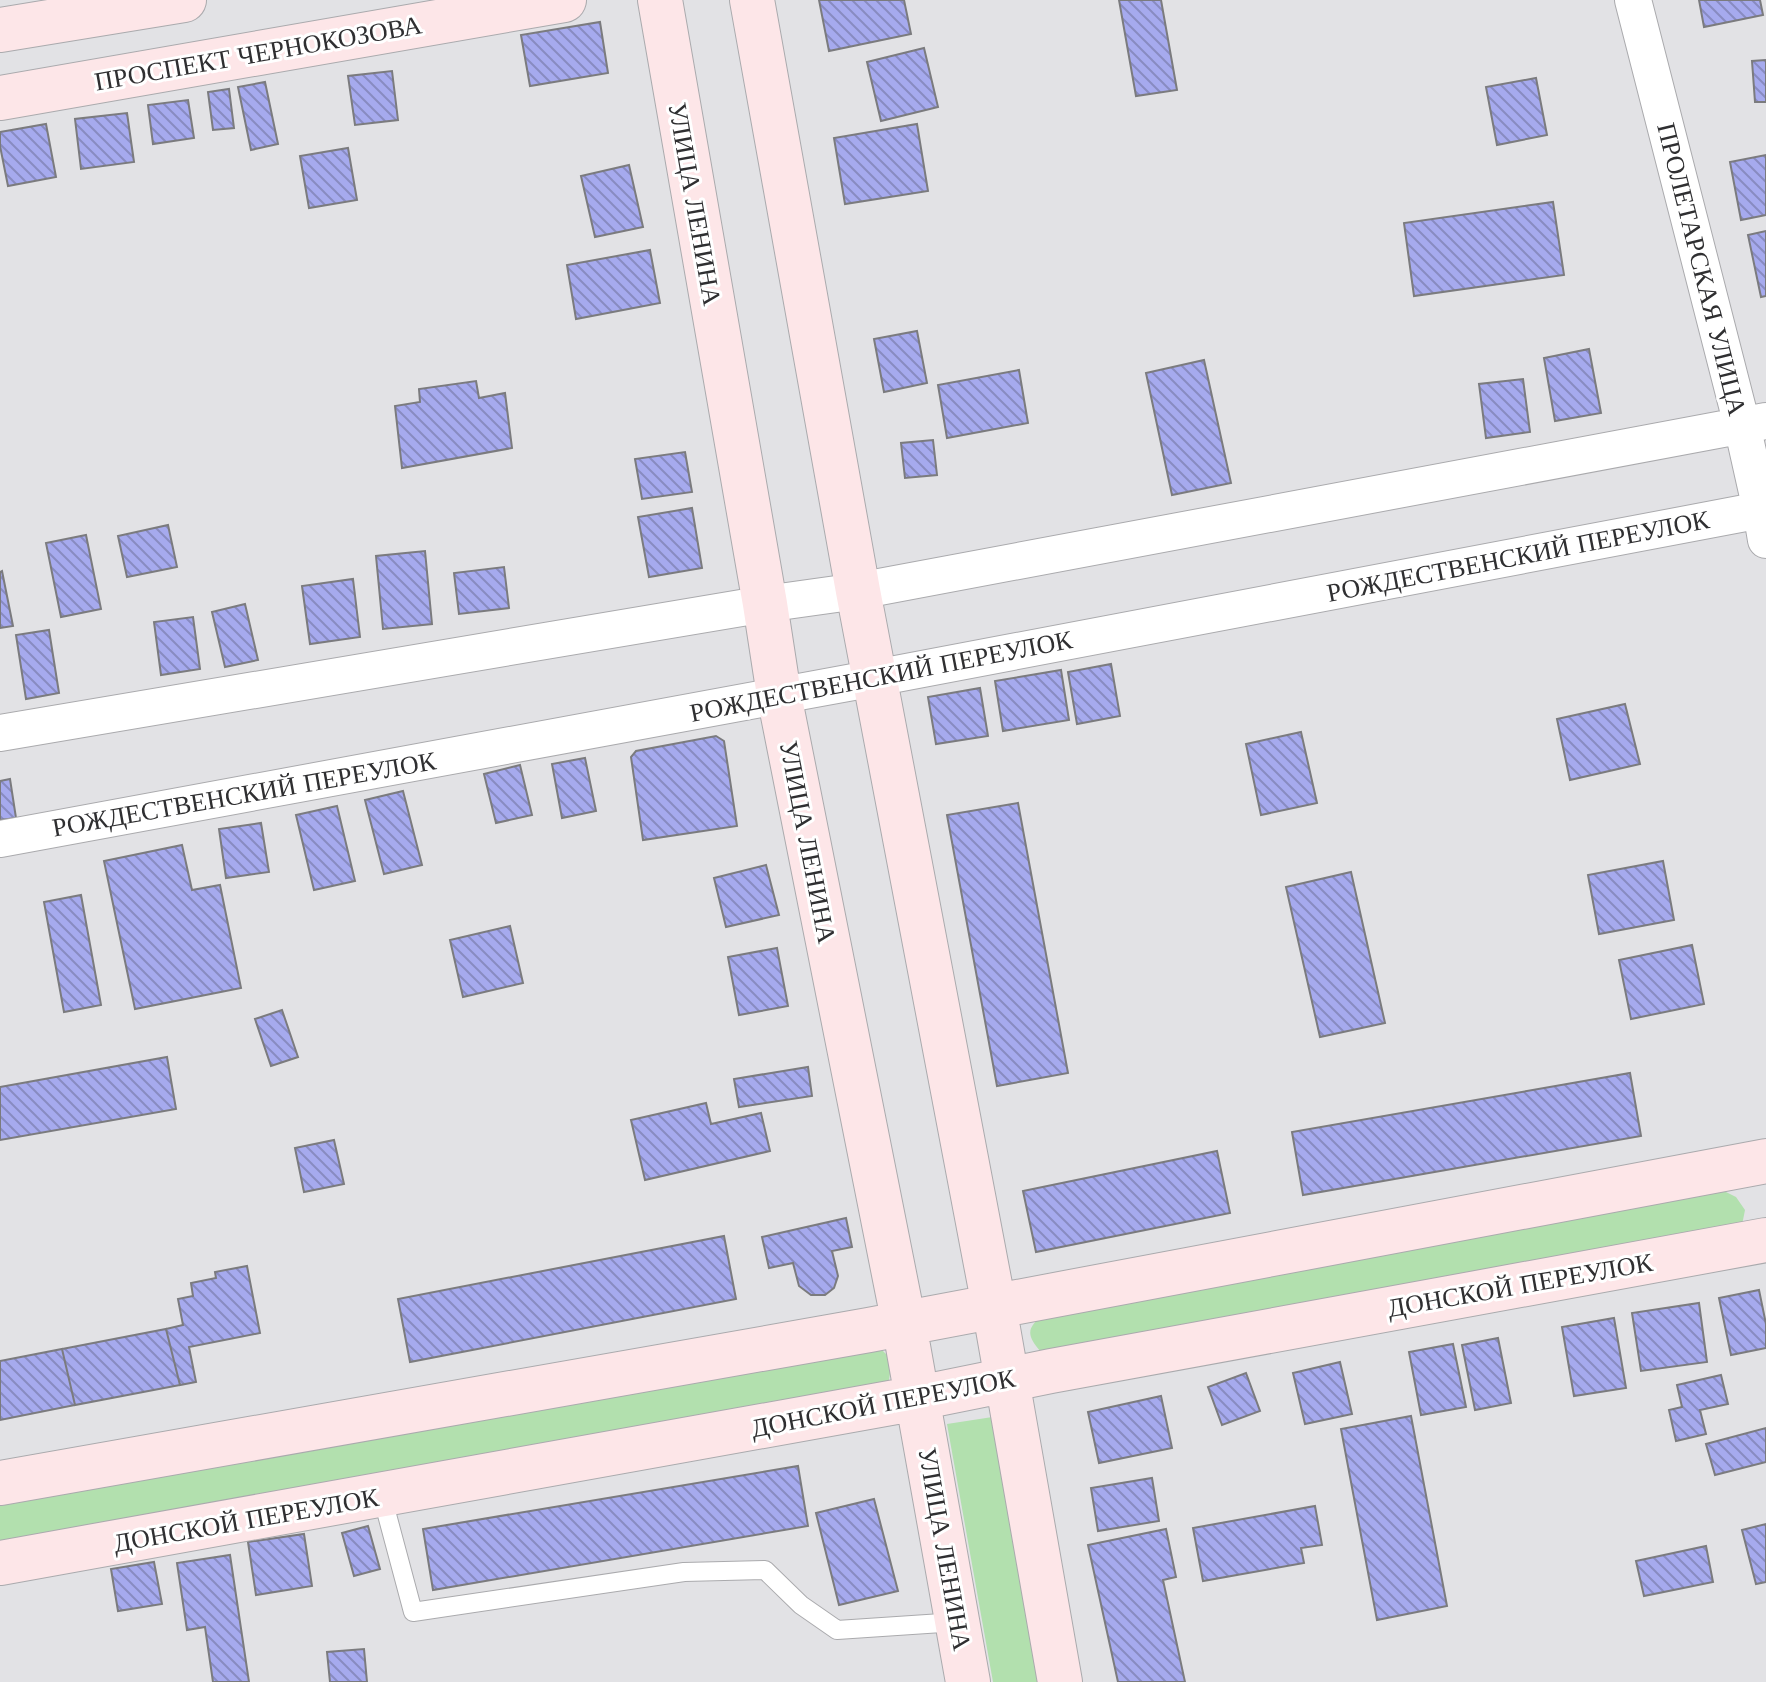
<svg xmlns="http://www.w3.org/2000/svg" width="1766" height="1682" font-family="'Libre Baskerville',serif">
	<style>
		.green { fill: #b2e0ae }
		.building { fill: url(#building-back-hatch); stroke: #7b7b7e; stroke-width: 2 }
		.lines { fill: none; stroke-linecap: round; stroke-linejoin: round }
		.lane-casing { stroke: #aaaaad; stroke-width: 20 }
		.street-casing { stroke: #aaaaad; stroke-width: 38 }
		.secondary-casing { stroke: #aaaaad; stroke-width: 46 }
		.lane { stroke: #fff; stroke-width: 18 }
		.street { stroke: #fff; stroke-width: 36 }
		.secondary { stroke: #fde6e8; stroke-width: 44 }
		.labels { text-anchor: middle; dominant-baseline: central; stroke-width: 6; stroke-linejoin: round; paint-order: stroke }
		.street-label { font-size: 26px; fill: #2f2f31; stroke: #fff }
	</style>
	<defs>
		<pattern id="building-back-hatch" width="6" height="6" patternUnits="userSpaceOnUse" patternTransform="scale(2)"><rect width="6" height="6" fill="#a6aaee"/><path d="M-1 5l2 2M0 0l6 6M5-1l2 2" fill="none" stroke="#888bc1"/></pattern>
	</defs>
	<rect width="100%" height="100%" fill="#e2e2e5"/>
	<path class="green" d="M1722,1190L1736,1197L1745,1210L1742,1225L1041,1352C1025,1334 1027,1327 1046,1313Z
		M863,1346L880,1348L892,1360L889,1380L869,1394L0,1548V1506Z
		M999,1416L1044,1682H993L947,1424Z"/>
	<path class="building" d="M819,0H904L911,34L829,51Z
		M1119,0H1161L1177,90L1136,96Z
		M1699,0H1760L1763,15L1704,27Z
		M600,22L608,73L530,86L521,35Z
		M924,48L938,107L881,121L867,62Z
		M1766,60V102H1755L1752,61Z
		M392,71L398,120L355,125L348,76Z
		M1536,78L1547,135L1497,145L1486,87Z
		M265,82L278,144L251,150L238,87Z
		M229,89L234,128L213,130L208,92Z
		M188,100L194,138L153,144L148,105Z
		M127,113L134,162L81,169L75,119Z
		M46,124L56,177L8,186L0,146V132Z
		M917,124L928,191L845,204L834,138Z
		M348,148L357,200L309,208L300,156Z
		M1766,155V215L1741,220L1730,162Z
		M629,165L643,227L595,237L581,176Z
		M1553,202L1564,275L1414,296L1404,223Z
		M1766,231V296L1761,297L1748,235Z
		M650,250L660,303L576,319L567,265Z
		M917,331L927,383L884,392L874,339Z
		M1589,349L1601,413L1555,421L1544,358Z
		M1204,360L1231,483L1172,495L1146,373Z
		M1019,370L1028,423L947,438L938,385Z
		M1523,379L1530,432L1486,438L1479,384Z
		M476,381L479,398L505,393L512,448L402,468L395,406L420,402L419,389Z
		M933,440L937,475L905,478L901,443Z
		M685,452L692,492L642,499L635,459Z
		M692,508L702,568L649,577L638,517Z
		M168,525L177,567L127,577L118,536Z
		M86,535L101,609L61,617L46,543Z
		M425,551L432,624L383,629L376,556Z
		M504,567L509,608L459,614L454,573Z
		M2,571L13,626L0,628V572Z
		M353,579L360,637L310,644L302,586Z
		M245,604L258,660L225,667L212,612Z
		M193,617L200,669L161,675L154,622Z
		M49,630L59,693L26,699L16,635Z
		M1111,664L1120,716L1077,724L1068,672Z
		M1061,670L1069,720L1003,731L995,681Z
		M980,688L988,736L936,744L928,697Z
		M1625,704L1640,764L1570,780L1557,719Z
		M1301,732L1317,803L1261,815L1246,744Z
		M716,736L724,741L737,826L643,840L631,757L636,751Z
		M585,758L596,811L562,818L552,764Z
		M520,765L532,815L496,823L484,774Z
		M10,779L16,818L0,820V781Z
		M403,791L422,865L384,874L365,800Z
		M1018,803L1068,1073L997,1086L947,815Z
		M337,806L355,881L314,890L296,815Z
		M261,823L269,872L226,878L219,829Z
		M182,845L192,890L220,885L241,988L135,1009L104,861Z
		M1663,861L1674,920L1599,934L1588,875Z
		M766,865L779,915L726,927L714,878Z
		M1351,872L1385,1023L1320,1037L1286,887Z
		M81,895L101,1005L64,1012L44,902Z
		M510,926L523,983L463,997L450,940Z
		M1692,945L1704,1004L1631,1019L1619,960Z
		M777,948L788,1006L739,1015L728,957Z
		M282,1010L298,1057L271,1066L255,1019Z
		M167,1057L176,1109L0,1140V1087Z
		M808,1067L812,1096L739,1107L734,1079Z
		M1630,1073L1641,1136L1303,1195L1292,1132Z
		M706,1103L711,1124L761,1113L770,1151L645,1180L631,1120Z
		M334,1140L344,1184L304,1192L295,1148Z
		M1217,1151L1230,1213L1036,1252L1023,1191Z
		M846,1218L852,1247L832,1251L838,1276L834,1288L825,1295H811L799,1286L793,1263L769,1268L762,1237Z
		M724,1236L736,1299L410,1362L398,1299Z
		M247,1266L260,1333L189,1347L196,1382L180,1385L166,1329L183,1325L178,1299L193,1296L191,1283L216,1278L215,1272Z
		M1759,1290L1766,1324V1348L1731,1355L1719,1298Z
		M1699,1303L1707,1362L1641,1371L1632,1313Z
		M1614,1318L1626,1388L1574,1396L1562,1327Z
		M166,1329L180,1385L75,1405L62,1349Z
		M1498,1338L1511,1403L1475,1410L1462,1345Z
		M1453,1344L1466,1407L1421,1415L1409,1352Z
		M62,1349L75,1405L0,1420V1361Z
		M1340,1362L1352,1414L1305,1424L1293,1373Z
		M1246,1373L1260,1411L1222,1425L1208,1387Z
		M1721,1375L1728,1404L1700,1410L1706,1434L1676,1441L1669,1410L1682,1407L1677,1385Z
		M1161,1396L1172,1448L1099,1463L1088,1412Z
		M1411,1416L1447,1606L1377,1620L1341,1429Z
		M1766,1428V1462L1715,1475L1706,1444Z
		M798,1466L808,1526L433,1590L423,1529Z
		M1152,1478L1159,1521L1098,1531L1091,1488Z
		M874,1499L898,1591L839,1605L816,1513Z
		M1315,1506L1322,1545L1301,1548L1304,1563L1203,1581L1193,1528Z
		M1766,1524V1582L1756,1584L1742,1530Z
		M368,1526L380,1569L354,1576L342,1533Z
		M1166,1529L1176,1577L1163,1580L1185,1682H1118L1088,1545Z
		M304,1534L312,1586L256,1595L248,1542Z
		M1706,1546L1713,1582L1644,1596L1636,1561Z
		M230,1555L249,1682H213L205,1627L187,1630L177,1563Z
		M154,1562L162,1604L118,1611L111,1569Z
		M364,1649L367,1682H330L327,1652Z"/>
	<g class="lines">
		<defs>
			<path id="lane" d="M382,1496L413,1612L684,1572L765,1570L801,1605L837,1630L957,1622"/>
			<path id="street" d="M1633,0L1742,425L1761,510L1766,540
				M0,733L765,604L858,591L1766,421
				M0,839L875,678L1761,510"/>
			<path id="secondary" d="M660,0L765,604L779,695L904,1324L968,1682
				M752,0L858,591L994,1306L1060,1682
				M0,30L184,0
				M0,98L564,0
				M0,1483L869,1330L1766,1161
				M0,1563L918,1398L1051,1371L1766,1240"/>
		</defs>
		<use href="#lane" class="lane-casing"/>
		<use href="#street" class="street-casing"/>
		<use href="#secondary" class="secondary-casing"/>
		<use href="#lane" class="lane"/>
		<use href="#street" class="street"/>
		<use href="#secondary" class="secondary"/>
	</g>
	<g class="labels">
		<g class="street-label">
			<text transform="translate(258 53) rotate(-10)">ПРОСПЕКТ ЧЕРНОКОЗОВА</text>
			<text transform="translate(695 204) rotate(80)">УЛИЦА ЛЕНИНА</text>
			<text transform="translate(1702 269) rotate(76)">ПРОЛЕТАРСКАЯ УЛИЦА</text>
			<text transform="translate(1518 556) rotate(-11)">РОЖДЕСТВЕНСКИЙ ПЕРЕУЛОК</text>
			<text transform="translate(881 676) rotate(-11)">РОЖДЕСТВЕНСКИЙ ПЕРЕУЛОК</text>
			<text transform="translate(244 794) rotate(-10)">РОЖДЕСТВЕНСКИЙ ПЕРЕУЛОК</text>
			<text transform="translate(808 842) rotate(79)">УЛИЦА ЛЕНИНА</text>
			<text transform="translate(1520 1285) rotate(-10)">ДОНСКОЙ ПЕРЕУЛОК</text>
			<text transform="translate(883 1403) rotate(-11)">ДОНСКОЙ ПЕРЕУЛОК</text>
			<text transform="translate(246 1520) rotate(-10)">ДОНСКОЙ ПЕРЕУЛОК</text>
			<text transform="translate(945 1549) rotate(80)">УЛИЦА ЛЕНИНА</text>
		</g>
	</g>
</svg>
